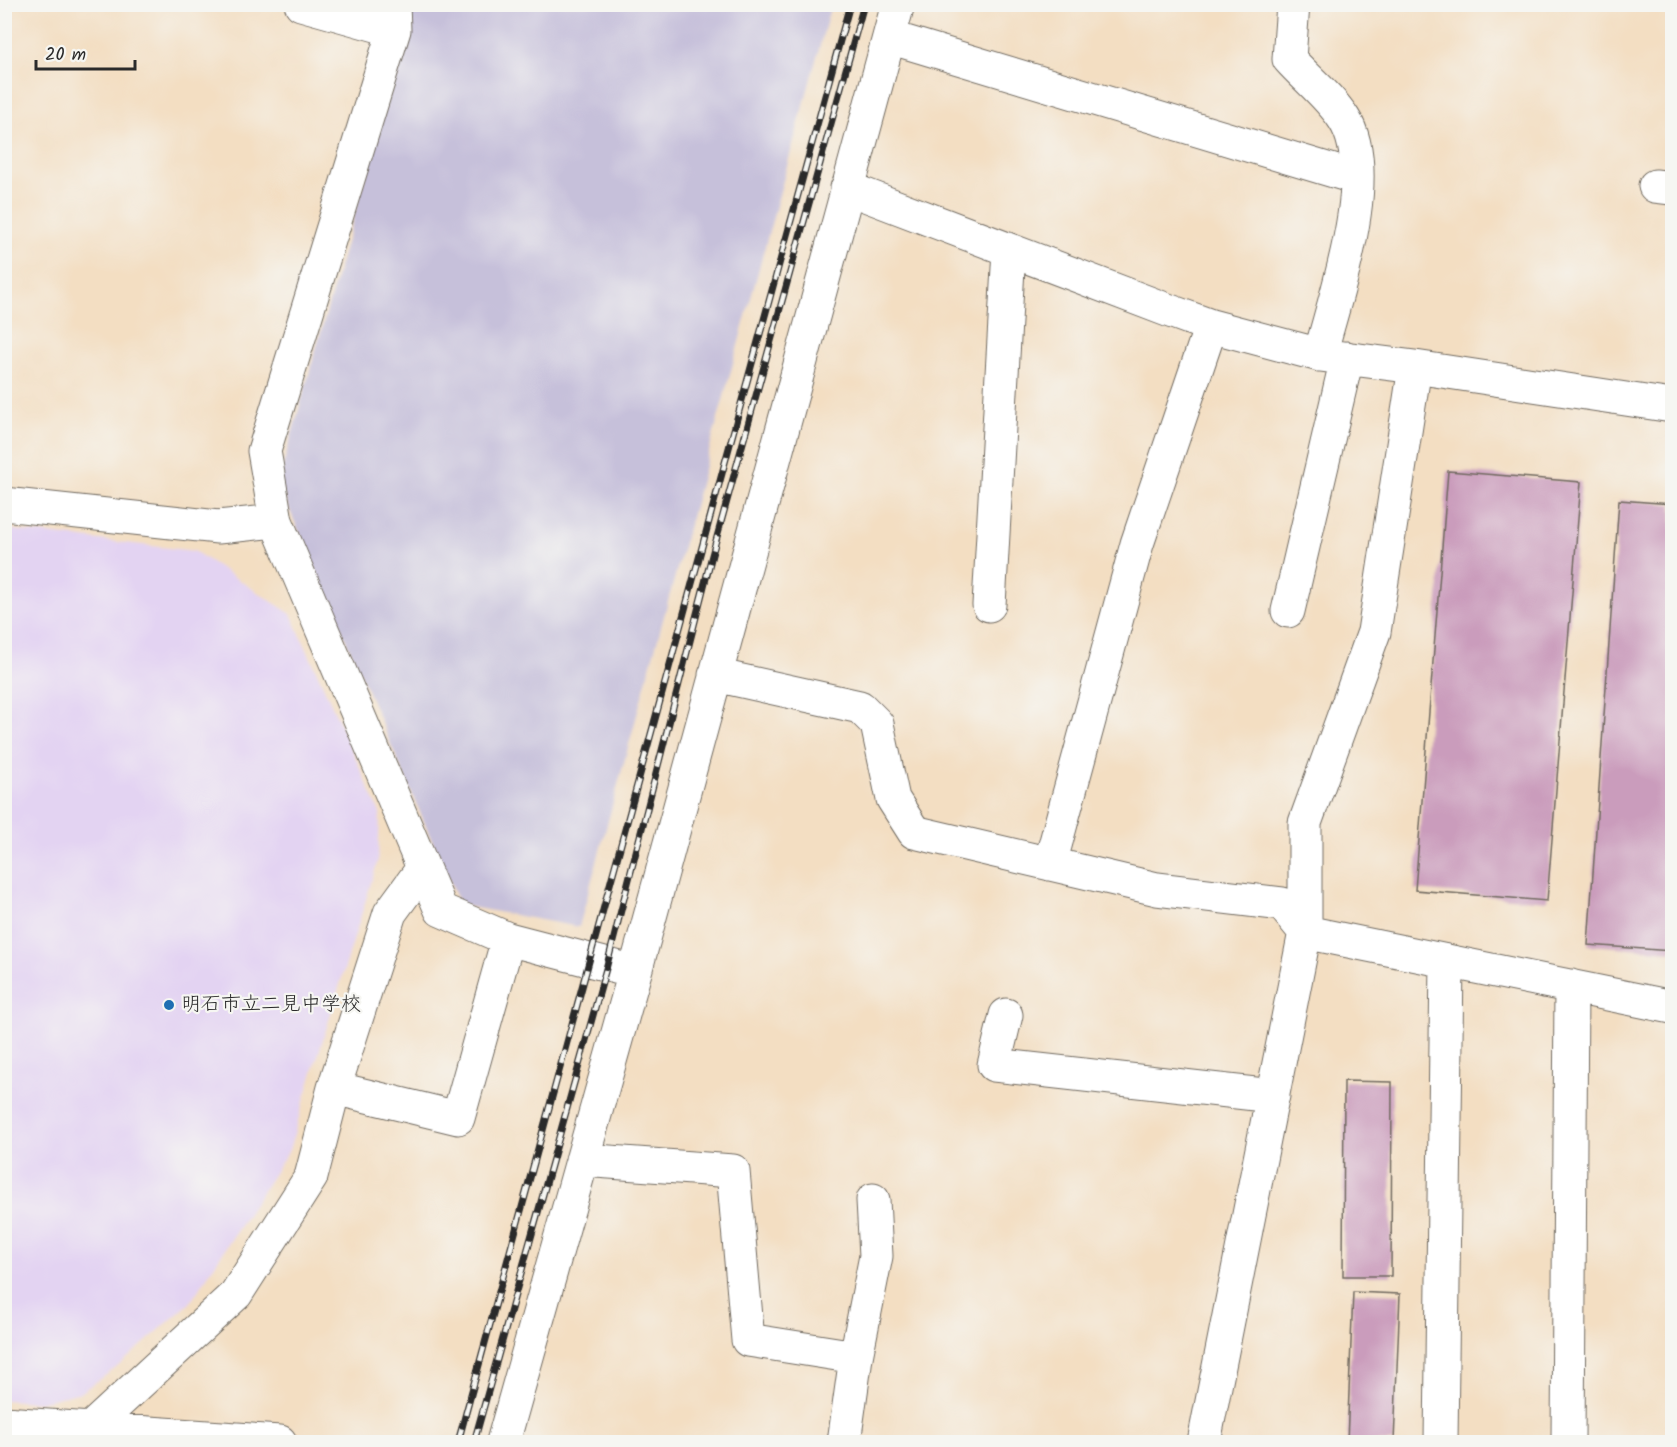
<svg xmlns="http://www.w3.org/2000/svg" width="1677" height="1447" font-family="Kalam,'Klee One',sans-serif">
	<style>
		.built { fill: #e3d3f2 }
		.industrial { fill: #c6c0da }
		.building { fill: #ca9cbc }
		.lines { fill: none; stroke-linecap: round; stroke-linejoin: round }
		.minor-casing { stroke: #716a60; stroke-width: 35 }
		.minor { stroke: #fff; stroke-width: 33 }
		.rail-casing { stroke: #2b2b2b; stroke-width: 7 }
		.rail { stroke: #f6f6f2; stroke-width: 4.5; stroke-dasharray: 14; stroke-linecap: butt }
		.poi-dot { fill: #1f6fb2; stroke: #f6f6f2; stroke-width: 2 }
		.labels { text-anchor: middle; dominant-baseline: central; stroke-width: 4.5; stroke-linejoin: round; paint-order: stroke }
		.poi-label { font-size: 20px; fill: #2b2b2b; stroke: #f6f6f2; text-anchor: start }
	</style>
	<rect width="100%" height="100%" fill="#f6f6f2"/>
	<filter id="ink" filterUnits="userSpaceOnUse"><feTurbulence type="fractalNoise" baseFrequency=".0167" numOctaves="2"/><feDisplacementMap in="SourceGraphic" scale="12" xChannelSelector="R" yChannelSelector="G"/><feConvolveMatrix kernelMatrix="1 2 1 2 8 2 1 2 1" color-interpolation-filters="sRGB"/></filter>
	<filter id="wash" filterUnits="userSpaceOnUse"><feTurbulence type="fractalNoise" baseFrequency=".008" numOctaves="4" result="noise"/><feDisplacementMap in="SourceGraphic" scale="24" xChannelSelector="R" yChannelSelector="G"/><feGaussianBlur stdDeviation="1.35" result="paint"/><feColorMatrix in="noise" values="0 0 0 0 0 0 0 0 0 0 0 0 0 0 0 0 0 1.4 0 .05"/><feComposite in="paint" operator="in"/></filter>
	<g filter="url(#wash)">
		<rect width="100%" height="100%" fill="#f3dec2"/>
		<path class="built" d="M5,529L194,551L291,614L380,813L378,860L289,1150L190,1303L116,1368L81,1392L39,1402L4,1400Z"/>
		<path class="industrial" d="M406,5H831L579,927L460,905L278,483L406,32Z"/>
		<g id="blocks">
			<path class="building" d="M1448,471L1581,482L1547,901L1415,890Z
				M1619,500L1672,504V951L1588,945Z
				M1344,1081L1392,1082L1391,1276H1343Z
				M1353,1292L1400,1294L1394,1442H1347Z"/>
		</g>
	</g>
	<g filter="url(#ink)">
		<use href="#blocks" fill-opacity="0" stroke="#716a60" stroke-width="1.5"/>
		<g class="lines">
			<defs>
				<path id="minor" d="M301,4L394,30
					M393,4L394,30L264,451L276,521L441,910L508,939L635,972
					M1293,4L1289,59C1306,78 1330,97 1344,119C1379,173 1335,296 1320,355
					M889,37L1357,178
					M1655,186L1672,188
					M847,188L1170,311L1211,326L1320,355L1415,367L1672,406
					M4,504L218,527L276,521
					M989,605L1009,250
					M1288,611L1347,358
					M715,675L860,707L877,724L893,799L914,832L1157,889L1282,904L1305,932L1672,1007
					M1050,864L1137,544L1211,326
					M1006,1015L994,1065L1273,1096
					M334,1088L458,1118L508,939
					M582,1160L733,1171L748,1340L856,1357L844,1442
					M856,1357L876,1256L873,1200
					M4,1423L280,1442
					M90,1429L236,1294L311,1177L334,1088L390,913L423,868
					M503,1442L635,972L898,4
					M1204,1442L1305,932V823L1374,632L1415,367
					M1441,1442L1447,961
					M1568,1442L1571,986"/>
			</defs>
			<use href="#minor" class="minor-casing"/>
			<use href="#minor" class="minor"/>
			<defs>
				<path id="rail" d="M458,1442L850,4
					M474,1442L607,965L712,555L864,4"/>
			</defs>
			<use href="#rail" class="rail-casing"/>
			<use href="#rail" class="rail"/>
		</g>
	</g>
	<circle class="poi-dot" cx="169" cy="1005" r="6"/>
	<g class="labels">
		<g class="poi-label">
			<text x="181" y="1005">明石市立二見中学校</text>
		</g>
	</g>
	<rect width="1677" height="1447" fill="none" stroke="#f6f6f2" stroke-width="24"/>
	<path d="M36 60v9h99v-9" fill="none" stroke="#2b2b2b" stroke-width="3"/>
	<text x="45" y="60" font-size="18" fill="#2b2b2b" stroke="#f6f6f2" stroke-width="4.5" paint-order="stroke">20 m</text>
</svg>
